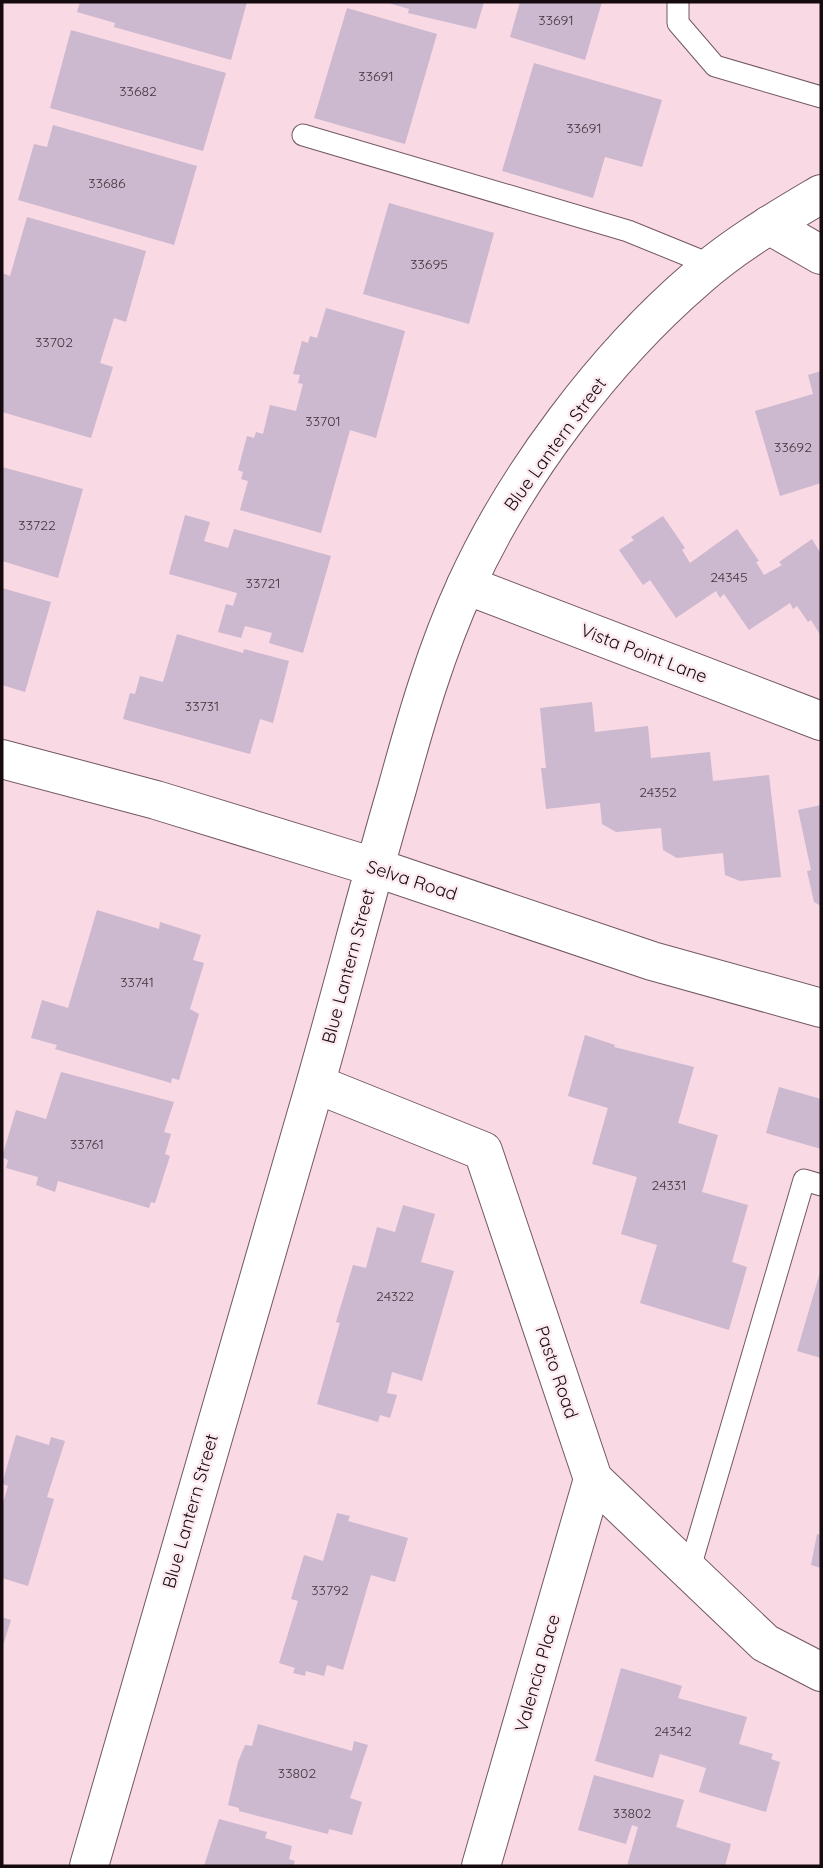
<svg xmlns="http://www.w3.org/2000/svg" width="823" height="1868" font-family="Quicksand,sans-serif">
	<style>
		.building { fill: #ccb8cf }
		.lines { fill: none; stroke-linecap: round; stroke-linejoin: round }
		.lane-casing { stroke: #735861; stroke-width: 23 }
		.street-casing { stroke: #735861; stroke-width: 40 }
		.secondary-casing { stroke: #735861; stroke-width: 40 }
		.lane { stroke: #fff; stroke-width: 21 }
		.street { stroke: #fff; stroke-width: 38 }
		.secondary { stroke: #fff; stroke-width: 38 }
		.labels { text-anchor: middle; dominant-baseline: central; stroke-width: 5; stroke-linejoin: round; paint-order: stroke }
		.number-label { font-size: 14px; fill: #43363e }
		.street-label { font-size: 18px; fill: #150b0e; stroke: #fdeaf0 }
	</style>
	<rect width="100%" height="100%" fill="#f9d9e3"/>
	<path class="building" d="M80,2H247L231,60L114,27L115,23L77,12Z
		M385,2H484L476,29L408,13L409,9Z
		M520,2H602L585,60L510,37Z
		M347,8L437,34L405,144L314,118Z
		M71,30L226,73L203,151L50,108Z
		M534,63L662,100L642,167L605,157L593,198L502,171Z
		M53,125L197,166L174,245L18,200L34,144L47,147Z
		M389,203L494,233L469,324L363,294Z
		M27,217L146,251L126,322L114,318L100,363L113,367L91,438L2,412V273L10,276Z
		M326,308L405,331L376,438L350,430L321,533L240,510L248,481L241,479L243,472L238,470L247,436L254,438L256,432L263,434L270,405L296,411L303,384L298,383L300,375L293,374L302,341L308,343L310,336L317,338Z
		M821,371V483L780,496L755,411L813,394L808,375Z
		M2,467L83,489L58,578L2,561Z
		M185,515L210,522L204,541L228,548L234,529L331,556L303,653L269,643L272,633L245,626L241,638L218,632L226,604L233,606L237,593L169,574Z
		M663,516L685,548L682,550L690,563L737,529L759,561L756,562L764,575L782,565L779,562L812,539L821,554V636L811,620L808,622L797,606L793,609L790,603L749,630L724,594L720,598L716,591L676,618L650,580L643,585L619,550L634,540L631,537Z
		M2,588L51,602L25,692L2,685Z
		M177,634L243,653L244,649L289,661L273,723L260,719L250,754L123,719L130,693L135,694L140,676L163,682Z
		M592,702L595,732L648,726L651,758L710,752L713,781L769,775L781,877L740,881L725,875L723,853L677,858L663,850L661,828L616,832L602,824L600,803L546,809L541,768H546L540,708Z
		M821,805V906L814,902L807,871L811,870L798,810Z
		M97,910L159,929L160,922L201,935L193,960L204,963L190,1009L199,1014L179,1080L172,1078L171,1083L55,1049L57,1045L31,1038L42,1000L68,1008Z
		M585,1035L615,1045L614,1047L694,1067L678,1123L718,1135L702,1192L748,1205L732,1262L747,1267L729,1330L640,1303L657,1245L621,1234L637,1177L592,1164L608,1108L568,1096Z
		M61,1072L174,1102L164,1132L171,1134L165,1154L170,1156L155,1203L151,1202L149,1208L58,1181L55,1192L36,1185L38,1177L6,1168L8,1160L2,1157L16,1110L46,1119Z
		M779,1087L821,1099V1149L766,1133Z
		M403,1205L435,1214L421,1262L454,1271L422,1381L392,1372L387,1393L397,1395L390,1418L380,1415L378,1422L317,1404L340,1323L336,1322L353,1265L366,1268L377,1227L395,1232Z
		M821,1269V1358L797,1351Z
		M16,1435L49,1445L51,1437L65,1441L47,1497L54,1499L28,1586L2,1578V1506L8,1486L2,1484Z
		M337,1513L350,1516L348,1521L408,1538L395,1582L371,1575L343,1670L327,1665L324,1676L306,1671L305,1676L293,1673L295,1668L279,1663L298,1601L291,1599L304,1555L323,1561Z
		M817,1534L821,1535V1568L811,1565Z
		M2,1617L11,1620L2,1649Z
		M621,1668L682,1686L678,1698L747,1717L739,1744L773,1754L771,1759L780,1762L766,1812L699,1792L706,1768L660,1754L653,1778L595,1761Z
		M258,1724L352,1751L354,1741L368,1745L350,1798L362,1802L352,1835L329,1829L328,1834L239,1811V1808L228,1805L238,1762L245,1745L252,1746Z
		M594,1775L684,1800L676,1827L731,1844L725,1866H627L638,1827L632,1825L626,1844L578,1830Z
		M219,1819L267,1832L265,1838L292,1846L289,1859L295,1861L293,1866H204Z"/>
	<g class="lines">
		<defs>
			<path id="lane" d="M678,2V23L715,66L821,97
				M303,135L628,231L714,266
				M689,1571L804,1180L821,1185"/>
			<path id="street" d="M769,225L821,255
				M466,585L821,721
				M316,1084L483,1151L593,1479L765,1643L821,1672
				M481,1866L593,1479"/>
			<path id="secondary" d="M2,759L156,800L374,867L652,961L821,1008
				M89,1866C160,1616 233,1366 306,1116C338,1008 365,898 397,789C416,720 436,650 466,585C516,475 605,357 697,278C734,245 779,219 821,194"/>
		</defs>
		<use href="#lane" class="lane-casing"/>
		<use href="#street" class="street-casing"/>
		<use href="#secondary" class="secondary-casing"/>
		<use href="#lane" class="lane"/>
		<use href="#street" class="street"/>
		<use href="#secondary" class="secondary"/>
	</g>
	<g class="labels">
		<g class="number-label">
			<text x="556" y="20">33691</text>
			<text x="376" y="76">33691</text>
			<text x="138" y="91">33682</text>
			<text x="584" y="128">33691</text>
			<text x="107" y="183">33686</text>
			<text x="429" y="264">33695</text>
			<text x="54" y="342">33702</text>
			<text x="323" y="421">33701</text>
			<text x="793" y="447">33692</text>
			<text x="37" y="525">33722</text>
			<text x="729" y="577">24345</text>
			<text x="263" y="583">33721</text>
			<text x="202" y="706">33731</text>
			<text x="658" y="792">24352</text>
			<text x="137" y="982">33741</text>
			<text x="87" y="1144">33761</text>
			<text x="669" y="1185">24331</text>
			<text x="395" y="1296">24322</text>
			<text x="330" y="1590">33792</text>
			<text x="673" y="1731">24342</text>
			<text x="297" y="1773">33802</text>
			<text x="632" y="1813">33802</text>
		</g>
		<g class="street-label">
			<text transform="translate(555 444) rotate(-54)">Blue Lantern Street</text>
			<text transform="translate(644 653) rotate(21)">Vista Point Lane</text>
			<text transform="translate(412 880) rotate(18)">Selva Road</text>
			<text transform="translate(348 966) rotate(-75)">Blue Lantern Street</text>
			<text transform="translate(557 1372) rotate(71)">Pasto Road</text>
			<text transform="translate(190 1511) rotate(-74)">Blue Lantern Street</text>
			<text transform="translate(537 1673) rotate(-74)">Valencia Place</text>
		</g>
	</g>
	<rect width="823" height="1868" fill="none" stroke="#150b0e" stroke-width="7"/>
</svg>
